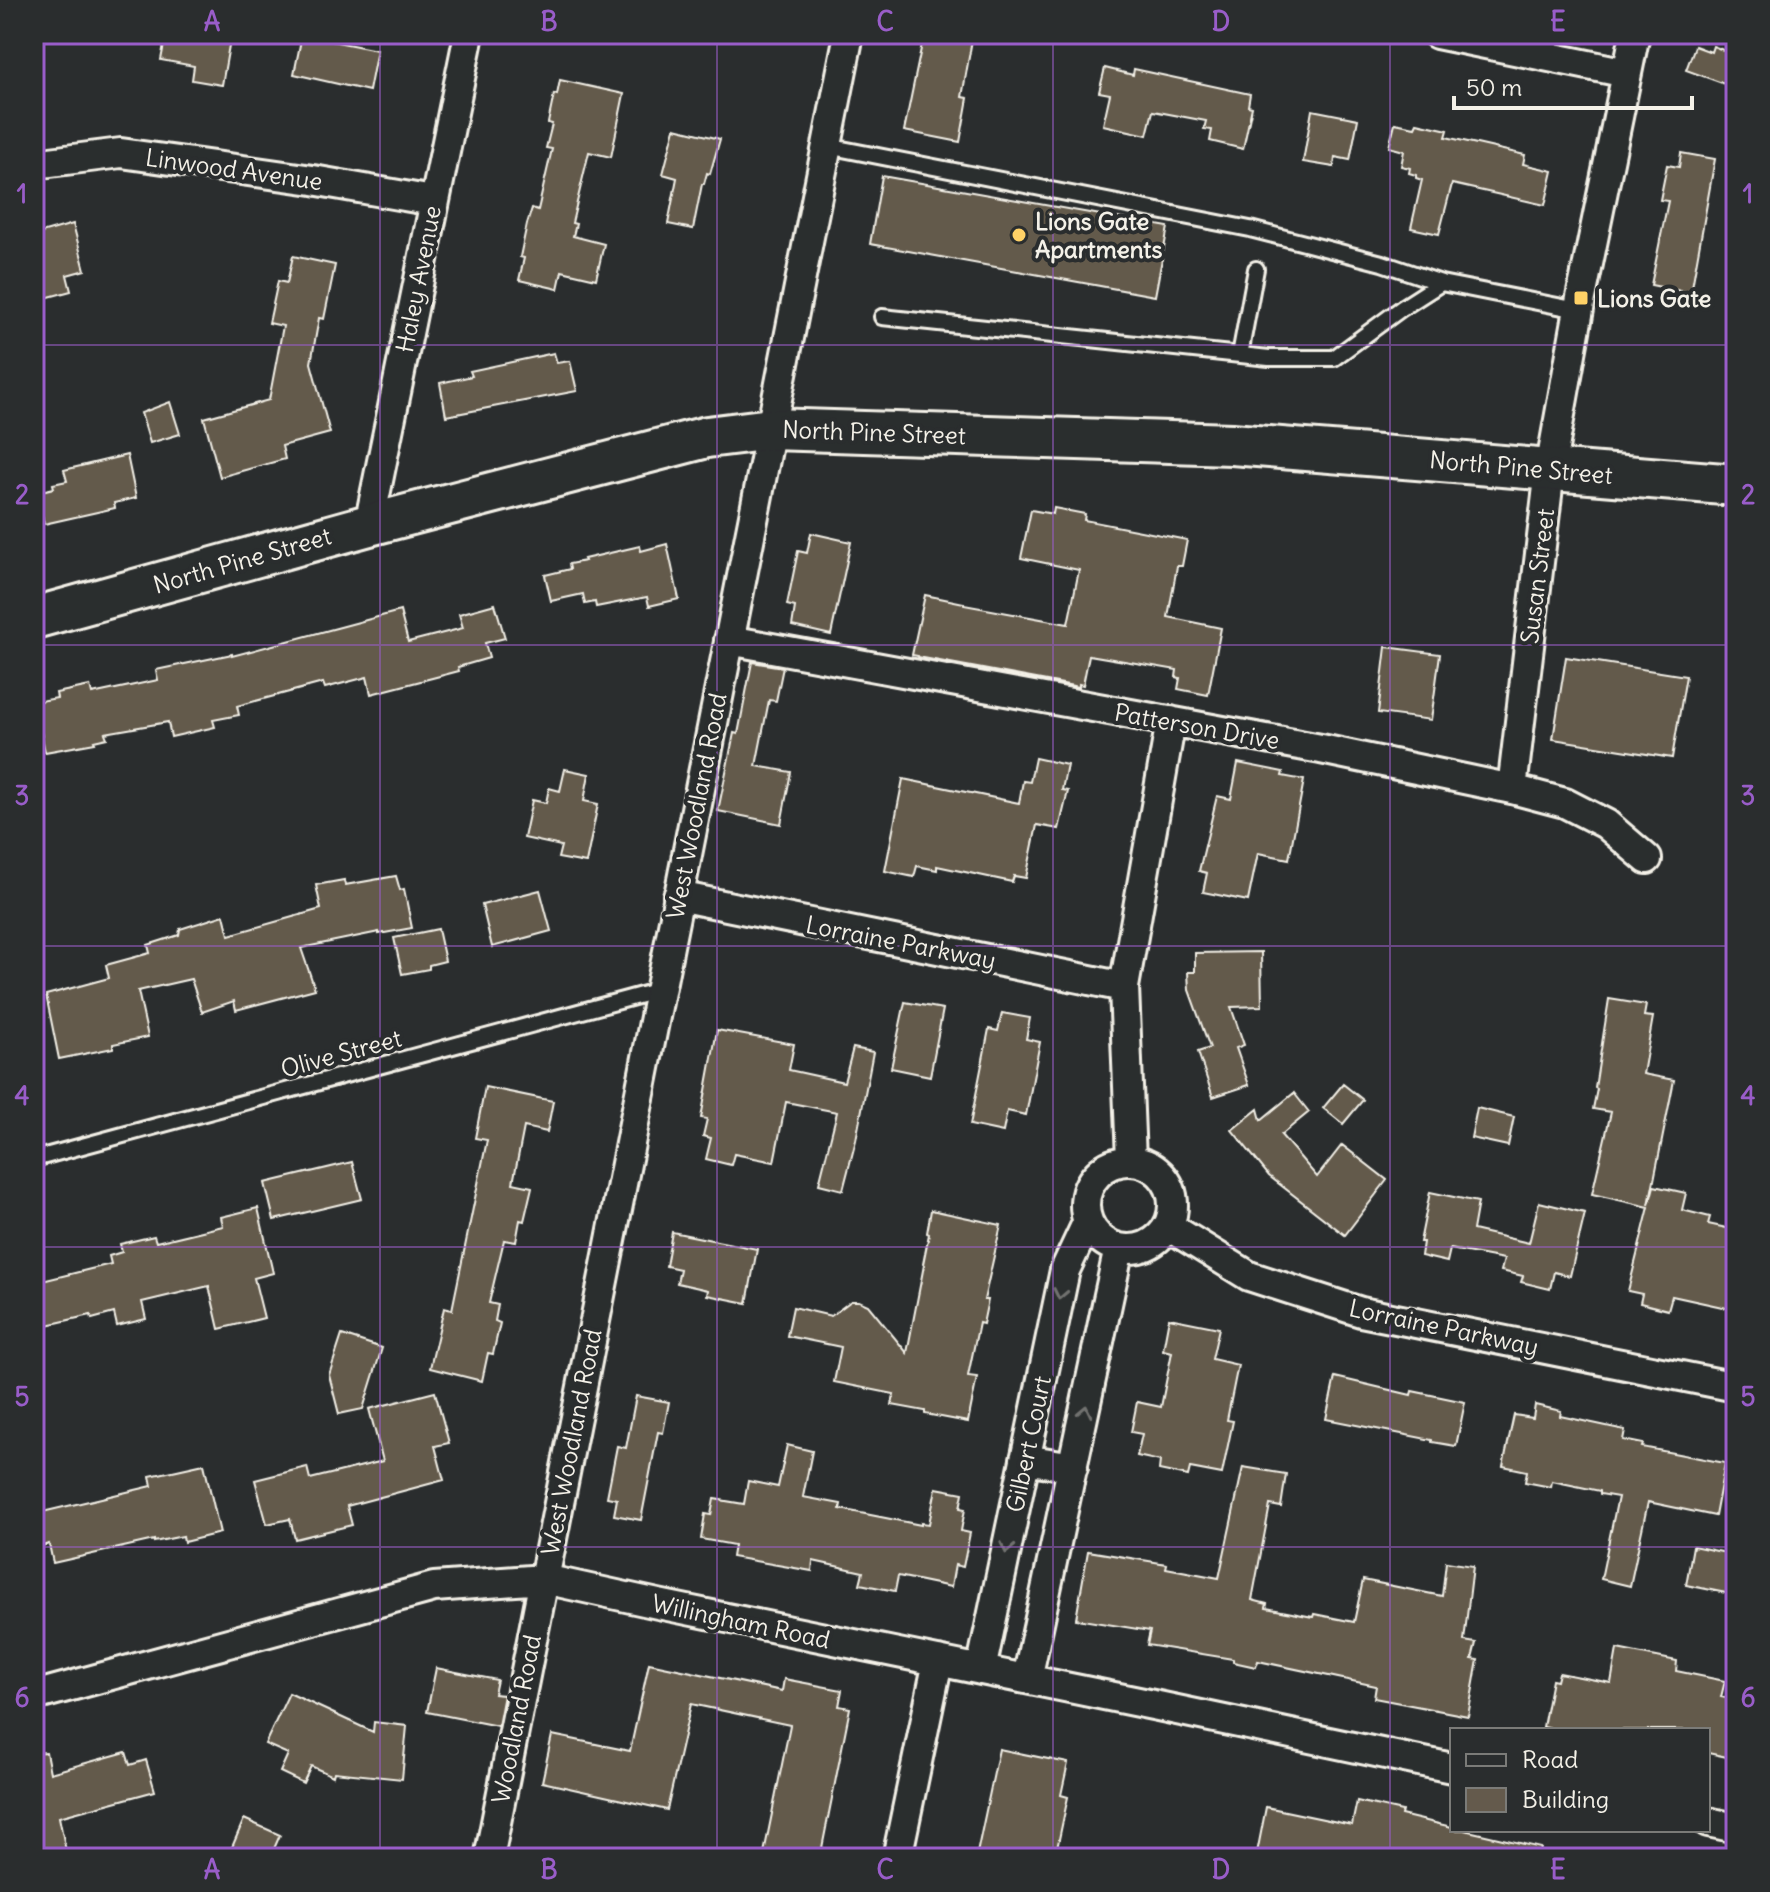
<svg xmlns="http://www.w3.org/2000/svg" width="1770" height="1892" font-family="Delius,sans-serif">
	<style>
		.building { fill: #645a4c; stroke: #f4f1e8; stroke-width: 2 }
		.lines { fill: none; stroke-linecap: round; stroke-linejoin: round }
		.lane-casing { stroke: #f4f1e8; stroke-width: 20 }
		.street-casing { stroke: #f4f1e8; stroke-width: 34 }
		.secondary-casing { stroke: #f4f1e8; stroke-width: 46 }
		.lane { stroke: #2a2d2e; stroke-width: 14 }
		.street { stroke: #2a2d2e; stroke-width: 28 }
		.secondary { stroke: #2a2d2e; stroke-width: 40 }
		.oneway { stroke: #71726f }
		.grid { fill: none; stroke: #995dc9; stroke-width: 2; stroke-opacity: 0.55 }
		.poi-dot { fill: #ffd166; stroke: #2a2d2e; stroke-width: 3 }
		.labels { text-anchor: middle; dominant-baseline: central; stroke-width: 8; stroke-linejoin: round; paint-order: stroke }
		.street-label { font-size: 24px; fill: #f4f1e8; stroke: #2a2d2e }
		.poi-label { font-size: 24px; font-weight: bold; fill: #f4f1e8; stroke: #2a2d2e; text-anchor: start }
		.neatline { fill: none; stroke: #995dc9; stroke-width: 3 }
		.grid-label { font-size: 26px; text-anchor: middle; font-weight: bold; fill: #995dc9 }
	</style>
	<rect width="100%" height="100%" fill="#2a2d2e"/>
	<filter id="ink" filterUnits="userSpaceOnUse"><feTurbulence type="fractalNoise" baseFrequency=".0125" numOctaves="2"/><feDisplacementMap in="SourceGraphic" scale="16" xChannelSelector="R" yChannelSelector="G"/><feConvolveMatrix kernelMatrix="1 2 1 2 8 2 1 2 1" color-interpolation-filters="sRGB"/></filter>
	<g filter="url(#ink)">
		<path class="building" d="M166,34H231L222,85L192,80L194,66L161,60Z
			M924,34H973L962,97L968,98L960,142L904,131Z
			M302,35L377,50L369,91L294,74Z
			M1695,46L1711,52L1713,46L1736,55V88L1686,70Z
			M1105,68L1133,75L1134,69L1250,94L1248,106L1252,107L1243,149L1210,141L1212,130L1204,129L1206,121L1153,111L1147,135L1103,125L1110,94L1099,92Z
			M560,80L624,94L611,157L589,152L572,223L576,224L573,236L604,244L596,279L562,271L558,289L519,280L524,258L520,257L527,224L532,208L538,210L552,149L546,148L552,124L548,123L554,94L557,95Z
			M1312,110L1358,119L1350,160L1335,157L1334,167L1303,162Z
			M1395,123L1415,127L1417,123L1448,130L1446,137L1525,155L1523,164L1553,171L1545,205L1452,184L1439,234L1411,228L1422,180L1416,178V175L1409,173L1410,168L1401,166L1404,151L1389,147Z
			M675,128L720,139L710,174L707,173L704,184H702L693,229L668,224L677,178L663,174Z
			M1681,153L1715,159L1691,293L1651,285L1668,201L1660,200L1667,165L1679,167Z
			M882,176L1168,227L1155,296L870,244Z
			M73,224L85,270L67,275L71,291L34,301V235Z
			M293,256L335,265L324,319L319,318L311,363L330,433L282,446L285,459L220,477L204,418L269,400L283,326L269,323L278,281L287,283Z
			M554,353L557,363L570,361L577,391L446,416L440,383L472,376L470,371Z
			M170,402L180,434L150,443L141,413Z
			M127,455L136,498L114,503L115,508L44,524L37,492L54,488L53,484L67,481L64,470Z
			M1054,508L1085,514L1084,520L1187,540L1182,566H1177L1168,617L1221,628L1208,695L1178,689L1180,678L1176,677L1177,670L1089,655L1083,685L1079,684V687L918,657V656L912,655L925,595L964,603V605L1068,624L1079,570L1021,558L1031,510L1053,514Z
			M811,533L851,542L831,635L792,626L795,607L787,605L798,551L807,553Z
			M667,544L679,599L649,606L647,597L596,607L595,602L585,604L583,594L551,601L545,575L570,569L569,564L585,561L584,559L640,546L641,551Z
			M495,604L505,638L485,643L489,658L458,667L459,671L371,694L367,677L325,688L323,683L237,706L239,715L213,720L215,727L171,737L168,722L105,733L107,738L94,741L95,743L45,752L35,702L57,698L56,693L90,686L92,694L158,680L156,670L232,654V656L400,611L408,642L463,628L459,614Z
			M1386,647L1440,654L1431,720L1378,713Z
			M1566,657L1686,676L1672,758L1553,739Z
			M752,662L783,667L776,701L769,700L756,766L791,772L781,824L718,811L734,733L738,734Z
			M1035,758L1067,765L1062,790L1068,791L1059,829L1037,825L1026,878L1014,876L1012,882L937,866V870L917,866L914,877L885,871L903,779L1019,803L1023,781L1030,782Z
			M1238,763L1283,772L1282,776L1304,780L1289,859L1258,853L1248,901L1203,892L1207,873L1199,871L1217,796L1231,799Z
			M565,769L589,774L584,801L598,804L586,863L558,858L561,846L524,838L532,800L546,803L549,788L560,791Z
			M396,876L400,890L404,889L412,928L379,934V932L301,948L315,989L236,1010L234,1001L202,1012L191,979L138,991L148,1037L113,1044V1048L59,1059L46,995L109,978L106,965L150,953L148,945L179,935L180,929L224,915L229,935L321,909L316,885L344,880L345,885Z
			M540,890L551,931L492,947L482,905Z
			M438,929L445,961L429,965V969L402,974L394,938Z
			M1261,952L1262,1006L1231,1007L1244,1045L1236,1048L1249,1085L1213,1097L1198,1052L1210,1048L1189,990L1188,972H1195V953Z
			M1609,999L1646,1005L1644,1016L1653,1017L1643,1074L1674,1080L1649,1205L1654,1186L1686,1193L1682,1210L1710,1217L1708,1224L1736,1230V1310L1672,1296L1668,1310L1640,1303L1642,1294L1628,1291L1649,1207L1592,1194L1611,1112L1593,1109L1597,1089L1595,1088Z
			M905,1002L943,1009L930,1076L891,1068Z
			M1002,1013L1030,1018L1026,1039L1040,1042L1026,1115L1007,1111L1003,1132L970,1125L989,1029L998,1031Z
			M717,1030L794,1044L789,1070L844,1082L853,1048L873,1052L856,1140L843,1190L819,1184L837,1112L786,1102L774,1162L734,1154L731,1165L706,1159L711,1138L703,1136L707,1119L701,1118Z
			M1343,1084L1363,1100L1343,1124L1323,1108Z
			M485,1087L553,1101L547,1132L524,1127L513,1183L532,1187L524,1221L520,1220L516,1242L504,1240L489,1303L498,1305L495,1321L500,1323L493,1354L488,1353L482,1381L430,1368L444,1308L452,1310L487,1140L475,1138Z
			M1294,1093L1309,1112L1281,1135L1317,1177L1342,1145L1387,1180L1345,1235L1269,1176L1232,1130L1258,1109L1261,1120Z
			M1477,1108L1514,1117L1508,1146L1471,1138Z
			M352,1162L362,1199L274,1220L265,1183Z
			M1430,1192L1478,1202L1473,1230L1529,1243L1539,1202L1585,1213L1570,1276L1554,1272L1550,1289L1521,1282L1523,1276L1501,1271L1504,1259L1450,1249L1447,1262L1421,1256L1423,1242H1420Z
			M258,1208L273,1273L254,1278L264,1318L219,1329L209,1286L142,1302L146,1319L117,1326L114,1313L92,1319L91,1315L34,1328V1283L111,1264L109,1256L122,1252L120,1244L154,1236L156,1242L223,1226L221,1217Z
			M931,1210L1001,1225L984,1300H988L983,1324L979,1323L968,1376L977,1377L968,1422L925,1414V1411L892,1405L894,1394L834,1382L841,1347L787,1336L793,1307L831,1316L851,1301H859L868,1305L907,1353L924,1265L923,1264L929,1234L927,1233Z
			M672,1232L757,1249L747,1303L707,1295L708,1290L677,1283L680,1269L666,1266Z
			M1169,1318L1219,1328L1212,1359L1238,1365L1227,1420L1233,1421L1222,1474L1190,1468L1188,1476L1159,1470L1160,1461L1137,1456L1142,1434L1131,1432L1137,1402L1161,1407L1172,1352L1163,1350Z
			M342,1335L382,1348L363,1409L339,1414L329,1375Z
			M1335,1377L1411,1395L1412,1391L1465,1402L1456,1446L1432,1442V1440L1326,1419Z
			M435,1392L449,1443L435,1446L444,1480L347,1506L352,1525L295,1539L290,1519L267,1524L255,1480L307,1467L310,1479L383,1461L369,1409Z
			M636,1396L669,1402L663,1433L658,1432L641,1520L614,1515L617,1499L607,1497L617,1446L626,1448Z
			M1535,1405L1561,1411L1560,1416L1625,1430L1623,1440L1643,1444L1642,1447L1725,1463L1715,1516L1648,1502L1630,1586L1601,1579L1618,1497L1600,1494V1491L1552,1481L1551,1487L1525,1482L1527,1471L1503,1466L1514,1415L1533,1418Z
			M787,1445L812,1451L803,1497L841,1504L840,1509L921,1525V1523L929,1524L936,1488L963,1493L960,1508L965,1509L961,1531L970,1533L963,1567L955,1565L951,1587L898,1576L895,1591L860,1584L863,1572L813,1561L812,1571L732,1557L734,1545L701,1539L705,1514L711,1515L714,1499L744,1504L748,1481L778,1487Z
			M204,1464L220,1533L184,1542L183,1536L154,1542V1540L53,1563L49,1544L34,1548V1514L152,1486L150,1476Z
			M1243,1467L1286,1474L1281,1507L1270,1505L1252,1600L1267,1604L1266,1608L1313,1617L1314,1614L1354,1622L1363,1580L1442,1596L1446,1562L1473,1566L1464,1641L1476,1643L1472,1659L1478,1660L1468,1716L1374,1698L1376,1686L1258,1661L1256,1667L1233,1662V1659L1147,1645L1150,1631L1076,1619L1088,1551L1167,1564L1166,1568L1219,1578Z
			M1693,1546L1736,1555V1595L1686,1585Z
			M1617,1649L1677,1661L1676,1671L1725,1681L1721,1697L1736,1700V1759L1708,1753V1730H1559L1543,1727L1552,1680L1557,1681L1559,1673L1611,1683Z
			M649,1663L782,1691L784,1679L842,1690L839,1706L850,1708L820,1858H763L790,1725L691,1704L667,1810L542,1782L552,1735L630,1751Z
			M436,1668L497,1680L494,1694L504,1695L498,1726L427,1712Z
			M289,1693L373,1732L374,1722L407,1726L402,1779L334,1772L333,1776L311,1766L303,1783L280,1772L288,1754L265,1744Z
			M999,1749L1068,1763L1061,1795L1068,1797L1055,1858H976Z
			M46,1752L50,1773L126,1752L130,1765L146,1760L155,1791L59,1817L66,1851L34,1858V1753Z
			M1357,1801L1402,1811L1401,1815L1452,1827V1830H1464L1541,1848L1539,1858H1378L1330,1848L1328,1858H1256L1266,1807L1352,1825Z
			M244,1819L280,1835L270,1858H247L230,1852Z"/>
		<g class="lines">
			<defs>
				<path id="lane" d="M827,146L1250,229L1382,263L1441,283
					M882,317L1269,358H1334L1402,308L1441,283L1578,310
					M1240,355L1256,269
					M34,1159L660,990"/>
				<path id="street" d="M1437,34L1627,73
					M34,164L121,153L313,180L433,201
					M369,525L469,34
					M729,640L1321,749L1512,789L1565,803L1606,824L1647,859
					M1512,789L1550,470L1581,298L1635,34
					M678,896L1124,987
					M1131,1160L1124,987L1171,721
					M1085 1205a44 44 0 1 1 88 0a44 44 0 1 1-88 0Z
					M1168,1226L1249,1276L1361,1312L1736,1387
					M1025,1459L1073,1467
					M981,1670L1065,1270L1088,1221
					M1027,1679L1119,1248
					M34,1696L434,1587L544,1579L658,1604L1158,1706L1452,1768
					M1708,1822L1736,1828
					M489,1858L849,34
					M897,1858L938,1661"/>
				<path id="secondary" d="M34,618L369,525L707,437L771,429L1232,444L1736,485"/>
			</defs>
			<use href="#lane" class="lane-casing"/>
			<use href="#street" class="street-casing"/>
			<use href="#secondary" class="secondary-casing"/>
			<use href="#lane" class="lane"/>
			<use href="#street" class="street"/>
			<use href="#secondary" class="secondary"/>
		</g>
		<defs><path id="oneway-chevron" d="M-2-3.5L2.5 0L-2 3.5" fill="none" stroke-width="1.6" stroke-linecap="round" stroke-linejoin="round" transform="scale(2)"/></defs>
		<g class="oneway">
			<use href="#oneway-chevron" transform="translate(1060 1294) rotate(102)"/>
			<use href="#oneway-chevron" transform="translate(1085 1411) rotate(-78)"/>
			<use href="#oneway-chevron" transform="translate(1007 1548) rotate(102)"/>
		</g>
	</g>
	<path class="grid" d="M380,34V1858M717,34V1858M1053,34V1858M1390,34V1858M34,345H1736M34,645H1736M34,946H1736M34,1247H1736M34,1547H1736"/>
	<g class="poi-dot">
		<circle cx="1019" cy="235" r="8"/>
		<rect x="1573" y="290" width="16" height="16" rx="4"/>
	</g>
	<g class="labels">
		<g class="street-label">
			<text transform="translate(234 169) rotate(8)">Linwood Avenue</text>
			<text transform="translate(418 279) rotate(-79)">Haley Avenue</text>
			<text transform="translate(874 432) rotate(2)">North Pine Street</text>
			<text transform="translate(1521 467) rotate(5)">North Pine Street</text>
			<text transform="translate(242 560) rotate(-16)">North Pine Street</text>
			<text transform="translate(1537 576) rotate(-83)">Susan Street</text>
			<text transform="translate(1197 726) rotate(10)">Patterson Drive</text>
			<text transform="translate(696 806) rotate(-79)">West Woodland Road</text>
			<text transform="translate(901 942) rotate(11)">Lorraine Parkway</text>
			<text transform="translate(341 1053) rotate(-15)">Olive Street</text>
			<text transform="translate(1444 1327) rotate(12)">Lorraine Parkway</text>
			<text transform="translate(571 1442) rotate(-79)">West Woodland Road</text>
			<text transform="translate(1028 1444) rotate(-78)">Gilbert Court</text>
			<text transform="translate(741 1621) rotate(12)">Willingham Road</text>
			<text transform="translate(516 1719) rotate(-79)">Woodland Road</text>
		</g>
		<g class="poi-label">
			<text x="1035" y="221">Lions Gate<tspan x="1035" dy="28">Apartments</tspan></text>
			<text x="1597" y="298">Lions Gate</text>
		</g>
	</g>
	<rect width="1770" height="1892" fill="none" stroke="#2a2d2e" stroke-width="88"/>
	<rect x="1450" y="1728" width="260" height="104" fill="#2a2d2e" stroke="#7b7b78" stroke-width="2"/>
	<rect x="1466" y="1754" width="40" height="12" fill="#2a2d2e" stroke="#7b7b78" stroke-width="2"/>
	<text x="1522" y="1768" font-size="24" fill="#f4f1e8">Road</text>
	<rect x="1466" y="1788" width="40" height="24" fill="#645a4c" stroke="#7b7b78" stroke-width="2"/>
	<text x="1522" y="1808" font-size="24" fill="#f4f1e8">Building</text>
	<path d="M1454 96v12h238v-12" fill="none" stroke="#f4f1e8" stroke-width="4"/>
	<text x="1466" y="96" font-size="24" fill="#f4f1e8" stroke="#2a2d2e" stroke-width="6" paint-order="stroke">50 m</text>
	<rect x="44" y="44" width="1682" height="1804" class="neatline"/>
	<g class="grid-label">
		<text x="212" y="31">A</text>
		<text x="549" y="31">B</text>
		<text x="885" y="31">C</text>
		<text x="1221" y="31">D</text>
		<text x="1558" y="31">E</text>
		<text x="22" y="203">1</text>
		<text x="1748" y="203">1</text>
		<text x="22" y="504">2</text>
		<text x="1748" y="504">2</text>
		<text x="22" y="805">3</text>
		<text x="1748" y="805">3</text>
		<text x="22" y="1105">4</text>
		<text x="1748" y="1105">4</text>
		<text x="22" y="1406">5</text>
		<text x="1748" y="1406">5</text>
		<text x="22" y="1707">6</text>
		<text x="1748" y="1707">6</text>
		<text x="212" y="1879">A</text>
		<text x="549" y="1879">B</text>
		<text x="885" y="1879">C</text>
		<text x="1221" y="1879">D</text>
		<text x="1558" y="1879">E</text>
	</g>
</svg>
